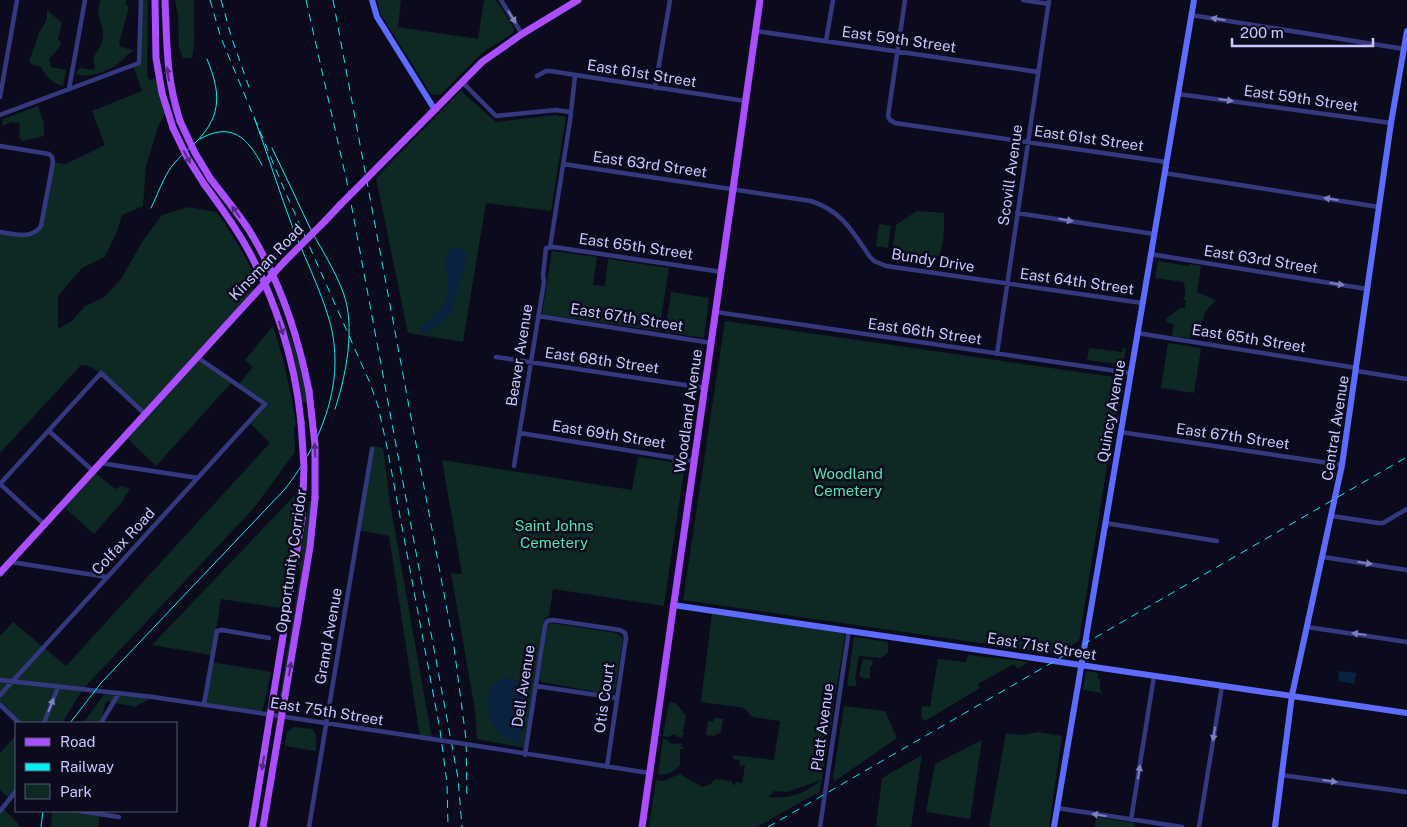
<svg xmlns="http://www.w3.org/2000/svg" width="1407" height="827" font-family="'Public Sans',sans-serif">
	<style>
		.green { fill: #0e2824; fill-rule: evenodd }
		.water { fill: #09223f }
		.lines { fill: none; stroke-linecap: round; stroke-linejoin: round }
		.street { stroke: #34397f; stroke-width: 4.5 }
		.secondary { stroke: #5e6bff; stroke-width: 6 }
		.primary { stroke: #aa4eff; stroke-width: 7 }
		.tram { stroke: #00f2f1; stroke-width: 1 }
		.rail { stroke: #00f2f1; stroke-width: 1; stroke-dasharray: 8 6; stroke-linecap: butt }
		.street-bridge { stroke: #34397f; stroke-width: 4.5 }
		.primary-bridge { stroke: #aa4eff; stroke-width: 7 }
		.oneway { fill: #7e80bf }
		.oneway2 { fill: #532983 }
		.labels { text-anchor: middle; dominant-baseline: central; stroke-width: 5; stroke-linejoin: round; paint-order: stroke }
		.street-label { font-size: 15px; fill: #c8c7ff; stroke: #0c0b1d }
		.park-label { font-size: 15px; fill: #50e3ae; stroke: #0c0b1d }
	</style>
	<rect width="100%" height="100%" fill="#0c0b1d"/>
	<path class="green" d="M101,0H127L125,3L129,7L119,43L121,47L134,50C127,54 121,62 115,66C104,72 86,80 75,73L80,68L94,70L95,66L93,59C97,50 104,44 103,32C102,18 94,18 101,0Z
		M141,0H148L147,76L149,80L159,77L167,109L158,127L146,166L143,206L122,215L117,231L105,257L82,268L58,296V329L72,321L85,306L103,298L121,279L144,239L162,215L188,207L217,212C226,226 250,260 253,276C254,279 253,280 251,283L255,292L197,357L233,381L156,466L125,436L145,414C132,402 99,364 81,365L0,453V232L25,235L41,226L53,162L66,164L105,145L92,111L142,91L133,66L138,64Z
		M175,0H194C193,19 196,40 192,58H183L179,48L178,16Z
		M377,0H401L398,27L478,39L484,0H496L514,28L513,33L482,53L440,95L431,94L380,13Z
		M47,10L62,23L58,39L61,42L59,48L49,59L51,67L66,70L63,86C52,83 46,77 41,67L33,65L29,62L39,33L47,19Z
		M461,91L496,122L555,115L566,117L551,211L486,203L463,342L408,333L376,178Z
		M38,106L44,123V136L22,141L19,137L20,131L19,123L11,122L2,126L3,119Z
		M917,211L944,213C944,225 945,253 935,261L892,252L896,225Z
		M879,224L891,226L888,248L876,246Z
		M552,251L597,257L593,285L605,286L608,259L669,268L659,331L542,314Z
		M1158,261L1188,266L1190,264L1201,266L1197,292L1216,300L1206,311L1198,332L1190,338L1172,336L1174,324L1166,322L1167,318L1180,308H1185L1186,300H1183C1186,293 1186,289 1183,282L1155,278Z
		M671,292L709,298L704,338L665,332Z
		M280,315H282C294,343 303,372 307,402L303,403L293,354Z
		M725,321L1121,378L1079,641L1056,654L683,600Z
		M273,326C284,359 291,392 296,426L294,427L295,452L253,509L83,689L62,723H19L0,705V636L13,622L66,666L270,443L249,422L265,404L238,385L253,367L245,360Z
		M1168,343L1201,348L1194,393L1161,388Z
		M1089,348L1122,352L1123,348H1126L1123,365L1087,360Z
		M373,446L383,448L390,503L432,739L420,737L389,536L359,530Z
		M638,457L685,464L664,606L553,589L549,616L544,619L524,748L477,739L475,710L451,573L462,574L442,460L632,490Z
		M93,471L115,489L122,486L130,489L123,499L124,500L94,534L62,505Z
		M295,495L293,526L295,525L294,531L281,608L221,599L212,655L152,645Z
		M309,501H312L310,526L281,701H279L300,575L299,566Z
		M712,614L843,633L845,635L820,791L757,827H649L656,780L663,781L680,774L702,787L709,785L716,779L732,781V784L735,785L736,782L742,783L745,766L739,765L740,760L733,759V755L774,760L780,721L752,717L744,708L738,707L701,702ZM821,780C806,794 788,799 768,797L774,791L787,792Z
		M551,623L617,633L623,639L615,690L613,692L607,694L541,682L539,679L547,627Z
		M854,637L888,642V653L881,658L859,656L855,679L857,686H847Z
		M968,655L1029,662L1018,669L1014,664L978,684L980,688L925,721L921,717L922,706L930,707L938,659L966,662Z
		M863,659L873,660L872,666H870V678L865,679L859,676Z
		M211,662L271,672L262,714L204,704Z
		M1086,671L1098,673L1097,678L1100,679V690L1103,693L1083,690Z
		M109,692L153,697L135,707L106,701L100,723H83L103,696Z
		M669,702L676,703L686,716L683,732L685,734H683L682,738L678,737L674,734L668,737L663,736Z
		M844,706L885,711L897,738L835,781L833,778Z
		M714,718L723,719L721,732L713,736L706,735L708,721L713,722Z
		M294,727L313,729L316,737V751L285,746L287,732Z
		M1038,732L1062,736L1049,827H989L1006,733L1021,735Z
		M16,735V791L10,799L0,790V753Z
		M663,739L668,740L671,744L682,743L681,746L684,747L683,749H680V765C674,772 666,776 658,774Z
		M982,740L970,819L926,812L935,764Z
		M922,755L911,827H876L882,778Z
		M4,809L21,827H0V813Z
		M52,811H86L100,814L98,827H51Z
		M1096,817L1135,823L1134,827H1095Z"/>
	<path class="water" d="M459,247L465,250L467,253L465,265L450,314L433,329L427,333L419,332L420,327C440,316 449,302 448,279C448,274 445,269 445,263C446,259 449,253 451,249Z
		M1339,671L1356,673L1354,684L1338,681Z
		M505,677L521,682L528,696L527,704L523,715V728L520,739L521,747C512,738 500,735 493,725C487,715 486,692 494,683C497,680 501,678 505,677Z"/>
	<g class="lines">
		<path class="street" d="M501,0L522,34
			M905,0L888,116L890,120L895,123L1166,162
			M1023,0L1049,4
			M1191,15L1404,49
			M756,31L1038,72
			M826,41L833,0
			M537,76L546,71H550L745,101
			M462,82L496,116L556,110L570,112
			M655,88L670,0
			M69,89L85,0
			M1178,94L1391,123
			M0,97L17,0
			M0,115L139,63L141,0
			M0,146L49,154L52,157L53,162L41,226C31,240 15,234 0,232
			M563,164L811,201C842,211 853,232 870,257L874,261L886,266L1142,303
			M1164,173L1379,207
			M1017,213L1154,234
			M550,247L570,121L575,76
			M1150,254L1367,289
			M716,312L1130,373
			M538,316L712,343
			M1137,333L1357,368
			M997,354L1049,0
			M496,357L705,388
			M1357,371L1407,379
			M49,431L93,471
			M1120,432L1342,465
			M520,433L694,461
			M100,463L198,478
			M514,466L544,282L543,275L546,248L554,247L722,272
			M0,484L101,373L145,414
			M0,484L44,524
			M1332,516L1378,523H1383L1407,509
			M1105,523L1217,541
			M1323,557L1407,570
			M11,562L107,577
			M1307,627L1407,642
			M0,680L153,697L432,739
			M536,686L617,698
			M0,695L265,404L197,357
			M204,704L217,631L222,630L269,638
			M0,705L19,723
			M44,723L58,687
			M101,723L119,693
			M478,746L649,773
			M525,755L545,626L547,621L553,620L620,630L625,633L626,638L607,767
			M1281,775L1407,792
			M1057,808L1182,827
			M0,811L16,791
			M80,811L119,817
			M1131,820L1154,676
			M309,827L372,449
			M820,827L849,630
			M1199,827L1222,686"/>
		<path class="secondary" d="M372,0L377,17L435,110
			M673,605L1407,713
			M1054,827L1194,0
			M1275,827L1292,695L1342,465L1391,123L1407,31"/>
		<path class="primary" d="M155,0L156,58L162,93L173,128
			M165,0C167,44 166,78 180,121
			M210,178C223,195 237,212 249,230C279,279 298,335 309,391
			M367,178L482,62L522,34L578,0
			M204,184C218,203 231,221 243,241C275,296 295,360 301,422
			M325,221L340,205
			M0,573L285,261
			M252,827L302,519
			M263,827L310,547L315,498
			M642,827L760,0"/>
		<path class="tram" d="M200,139C231,121 248,138 262,165
			M272,148C285,174 297,201 310,228C321,249 335,270 343,292C356,326 346,376 335,409
			M151,208C158,194 163,178 172,166C179,157 189,149 197,141C223,114 220,91 207,59
			M70,723L101,683L285,489C322,442 347,380 329,319C320,289 306,260 294,231C280,194 268,155 254,117
			M41,827L43,811"/>
		<path class="rail" d="M210,0L221,38L284,189L370,383L378,406L387,447L440,730L447,783L448,827
			M221,0L232,39L250,90
			M306,0L348,187L458,778L462,827
			M333,0L454,647L466,739L467,800
			M768,827L1407,457"/>
		<path class="street-bridge" d="M432,739L478,746"/>
		<path class="primary-bridge" d="M180,121L195,153L210,178
			M173,128L187,157L204,184
			M340,205L367,178
			M285,261L325,221
			M309,391L315,445V498
			M301,422L304,467L302,519"/>
	</g>
	<defs><path id="oneway-solid" d="M-6-.8H1V-3.2L6.5 0L1 3.2V.8H-6Z" transform="scale(1.25)"/></defs>
	<g class="oneway">
		<use href="#oneway-solid" transform="translate(512 17) rotate(58)"/>
		<use href="#oneway-solid" transform="translate(1218 19) rotate(-171)"/>
		<use href="#oneway-solid" transform="translate(1226 100) rotate(8)"/>
		<use href="#oneway-solid" transform="translate(1331 199) rotate(-171)"/>
		<use href="#oneway-solid" transform="translate(1066 220) rotate(9)"/>
		<use href="#oneway-solid" transform="translate(1337 284) rotate(9)"/>
		<use href="#oneway-solid" transform="translate(1365 563) rotate(9)"/>
		<use href="#oneway-solid" transform="translate(1359 634) rotate(-172)"/>
		<use href="#oneway-solid" transform="translate(51 705) rotate(-69)"/>
		<use href="#oneway-solid" transform="translate(1214 734) rotate(99)"/>
		<use href="#oneway-solid" transform="translate(1139 772) rotate(-81)"/>
		<use href="#oneway-solid" transform="translate(1330 781) rotate(8)"/>
		<use href="#oneway-solid" transform="translate(1099 815) rotate(-171)"/>
	</g>
	<g class="oneway2">
		<use href="#oneway-solid" transform="translate(168 74) rotate(-99)"/>
		<use href="#oneway-solid" transform="translate(187 157) rotate(62)"/>
		<use href="#oneway-solid" transform="translate(236 212) rotate(-125)"/>
		<use href="#oneway-solid" transform="translate(281 328) rotate(72)"/>
		<use href="#oneway-solid" transform="translate(315 450) rotate(-93)"/>
		<use href="#oneway-solid" transform="translate(290 669) rotate(-80)"/>
		<use href="#oneway-solid" transform="translate(263 763) rotate(99)"/>
	</g>
	<g class="labels">
		<g class="street-label">
			<text transform="translate(899 39) rotate(8)">East 59th Street</text>
			<text transform="translate(642 73) rotate(9)">East 61st Street</text>
			<text transform="translate(1301 98) rotate(8)">East 59th Street</text>
			<text transform="translate(1089 138) rotate(8)">East 61st Street</text>
			<text transform="translate(650 164) rotate(8)">East 63rd Street</text>
			<text transform="translate(1010 175) rotate(-82)">Scovill Avenue</text>
			<text transform="translate(636 246) rotate(8)">East 65th Street</text>
			<text transform="translate(1261 259) rotate(9)">East 63rd Street</text>
			<text transform="translate(933 260) rotate(9)">Bundy Drive</text>
			<text transform="translate(266 262) rotate(-46)">Kinsman Road</text>
			<text transform="translate(1077 281) rotate(8)">East 64th Street</text>
			<text transform="translate(627 317) rotate(9)">East 67th Street</text>
			<text transform="translate(925 331) rotate(8)">East 66th Street</text>
			<text transform="translate(1249 338) rotate(9)">East 65th Street</text>
			<text transform="translate(519 355) rotate(-81)">Beaver Avenue</text>
			<text transform="translate(602 360) rotate(8)">East 68th Street</text>
			<text transform="translate(688 411) rotate(-82)">Woodland Avenue</text>
			<text transform="translate(1111 411) rotate(-80)">Quincy Avenue</text>
			<text transform="translate(1335 428) rotate(-81)">Central Avenue</text>
			<text transform="translate(609 434) rotate(9)">East 69th Street</text>
			<text transform="translate(1233 436) rotate(8)">East 67th Street</text>
			<text transform="translate(123 541) rotate(-47)">Colfax Road</text>
			<text transform="translate(291 561) rotate(-82)">Opportunity Corridor</text>
			<text transform="translate(328 636) rotate(-80)">Grand Avenue</text>
			<text transform="translate(1042 646) rotate(9)">East 71st Street</text>
			<text transform="translate(523 686) rotate(-81)">Dell Avenue</text>
			<text transform="translate(604 698) rotate(-82)">Otis Court</text>
			<text transform="translate(327 711) rotate(9)">East 75th Street</text>
			<text transform="translate(822 727) rotate(-82)">Platt Avenue</text>
		</g>
		<g class="park-label">
			<text x="848" y="473">Woodland<tspan x="848" dy="17">Cemetery</tspan></text>
			<text x="554" y="525">Saint Johns<tspan x="554" dy="17">Cemetery</tspan></text>
		</g>
	</g>
	<rect x="15" y="722" width="162" height="90" fill="#0c0b1d" stroke="#575677"/>
	<rect x="25" y="738" width="25" height="8" fill="#aa4eff" stroke="#575677"/>
	<text x="60" y="747" font-size="15" fill="#c8c7ff">Road</text>
	<rect x="25" y="763" width="25" height="8" fill="#00f2f1" stroke="#575677"/>
	<text x="60" y="772" font-size="15" fill="#c8c7ff">Railway</text>
	<rect x="25" y="784" width="25" height="15" fill="#0e2824" stroke="#575677"/>
	<text x="60" y="797" font-size="15" fill="#c8c7ff">Park</text>
	<path d="M1232 38v8h141v-8" fill="none" stroke="#c8c7ff" stroke-width="2.5"/>
	<text x="1240" y="38" font-size="15" fill="#c8c7ff" stroke="#0c0b1d" stroke-width="4" paint-order="stroke">200 m</text>
</svg>
